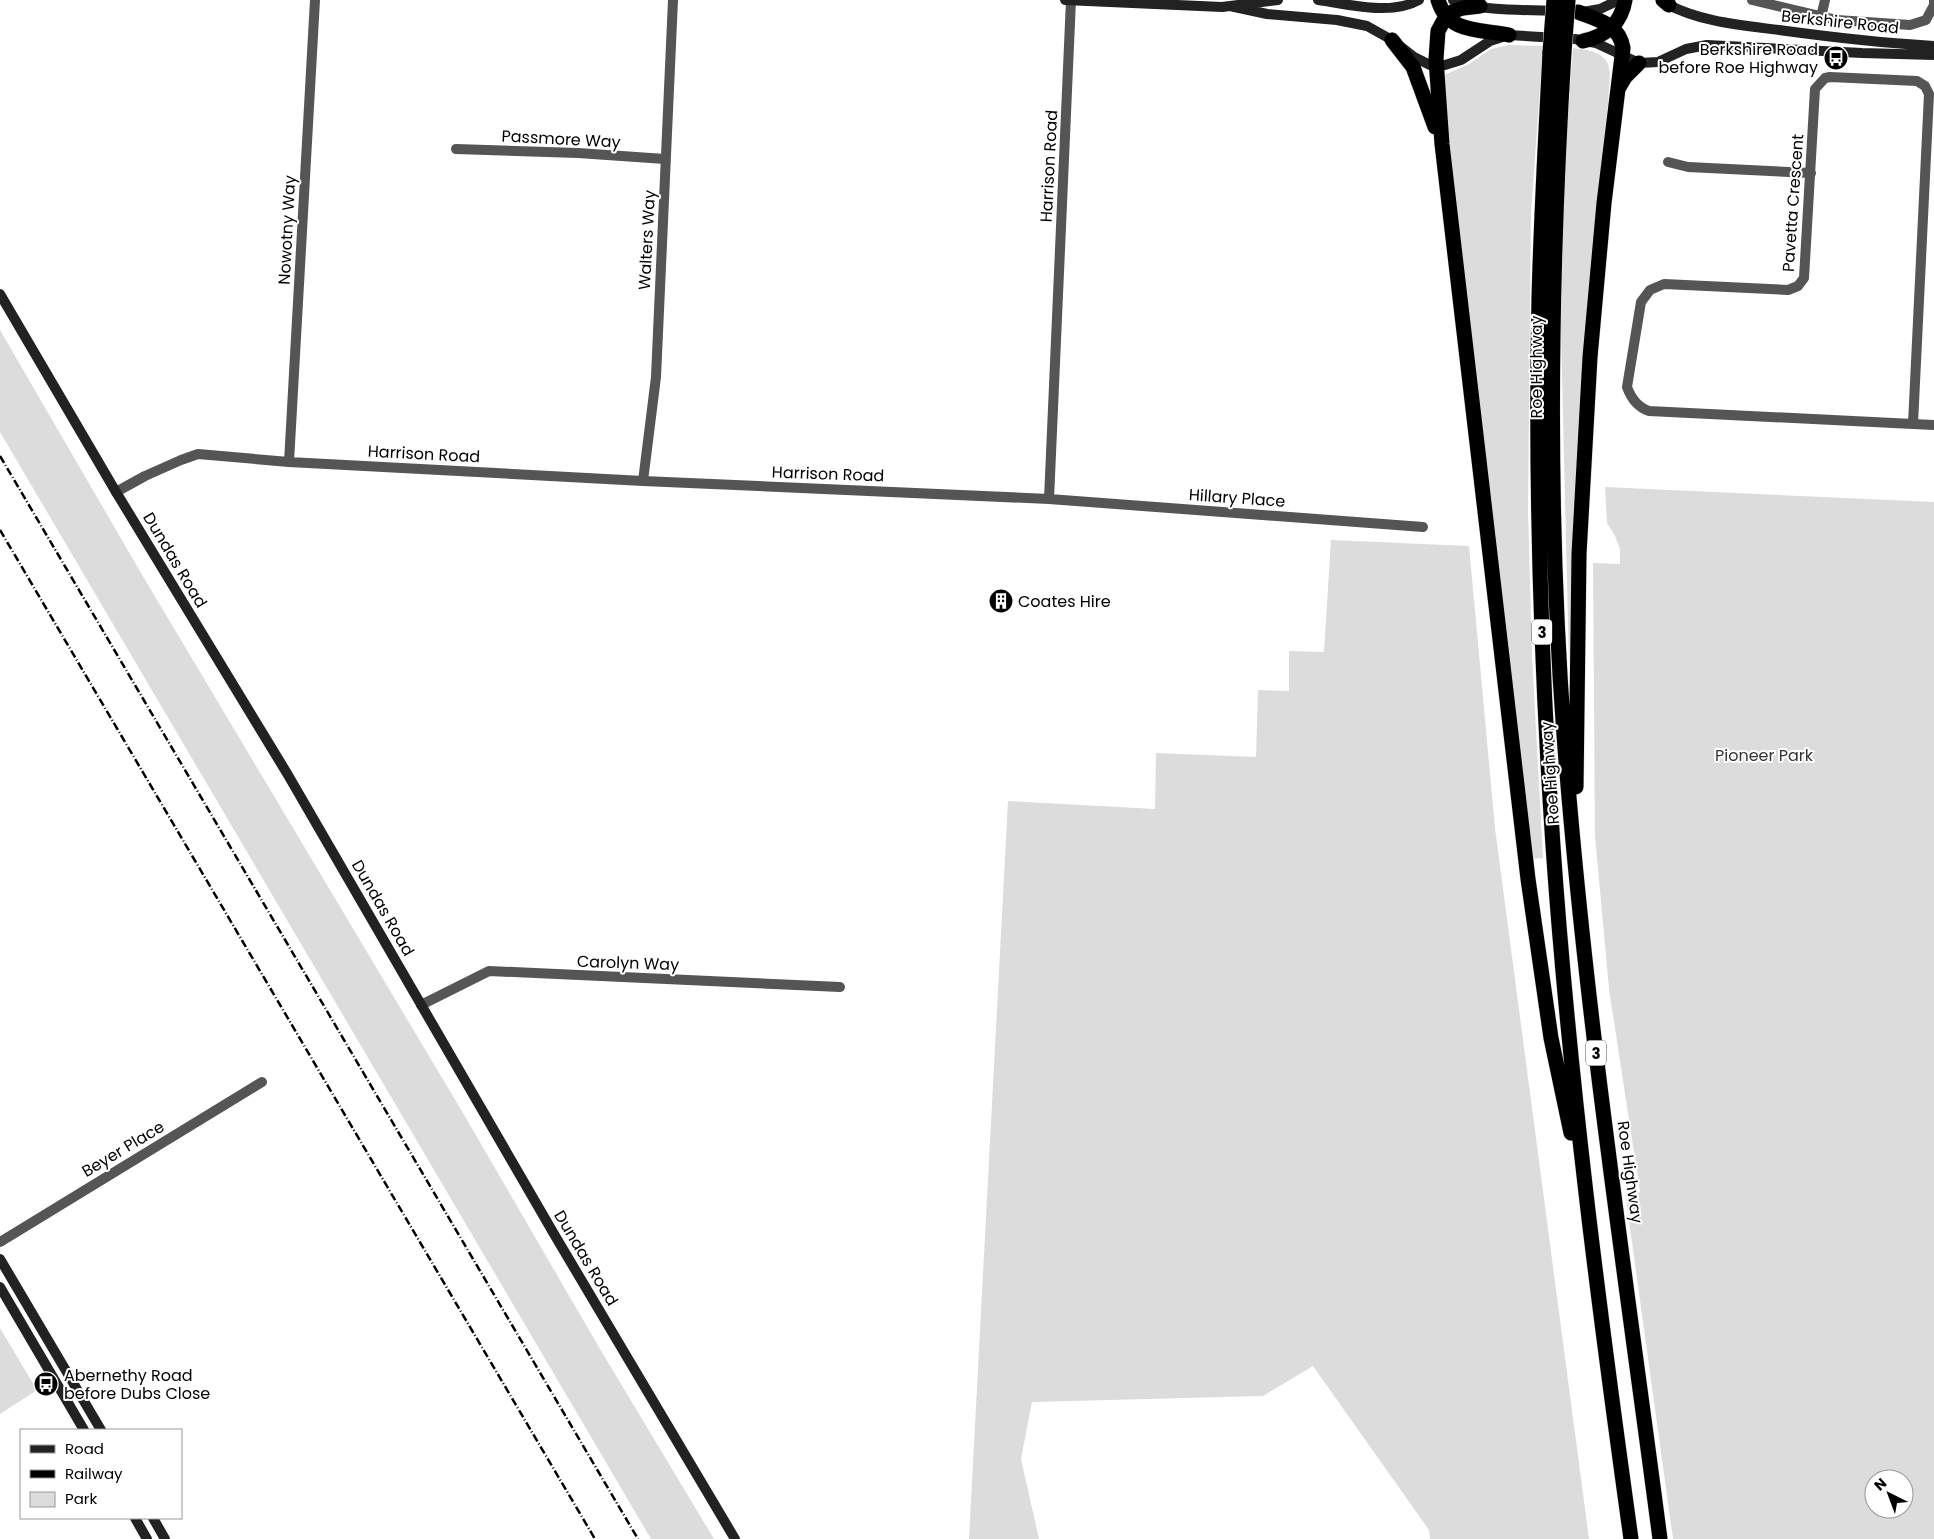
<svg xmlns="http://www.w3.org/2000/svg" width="1934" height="1539" font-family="Poppins,sans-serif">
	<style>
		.green { fill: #dcdcdc; fill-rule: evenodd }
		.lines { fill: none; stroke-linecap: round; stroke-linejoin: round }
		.motorway-casing { stroke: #dbdbdb; stroke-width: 16 }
		.minor { stroke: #555; stroke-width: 10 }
		.secondary { stroke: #222; stroke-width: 10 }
		.motorway { stroke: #000; stroke-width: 15 }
		.rail { stroke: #000; stroke-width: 2.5; stroke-dasharray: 8 2.5 1 2.5; stroke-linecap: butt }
		.motorway-bridge-casing { stroke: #dbdbdb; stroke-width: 16; stroke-linecap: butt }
		.motorway-bridge { stroke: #000; stroke-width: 15 }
		.labels { text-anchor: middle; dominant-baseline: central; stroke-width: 4; stroke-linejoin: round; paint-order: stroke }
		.shield { fill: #fff; stroke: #4c4c4c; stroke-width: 1 }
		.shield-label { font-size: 15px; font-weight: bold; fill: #000 }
		.street-label { font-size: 16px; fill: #000; stroke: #fff }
		.poi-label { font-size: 16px; fill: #000; stroke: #fff; text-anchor: start }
		.park-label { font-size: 16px; fill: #333; stroke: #fff }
	</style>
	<rect width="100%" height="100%" fill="#fff"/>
	<path class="green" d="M1508,45L1543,46L1531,214L1528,509L1532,655L1543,858L1530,859L1449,145L1444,75L1469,64L1491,49Z
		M1573,48C1583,49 1601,51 1607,62C1609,65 1609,70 1610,74L1601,201L1576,484L1569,665L1561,332L1564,167Z
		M0,330L141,573L463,1113L600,1349L714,1539H651L614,1476L0,432Z
		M1605,487L1934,502V1539H1673L1626,1199L1640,1192L1609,989L1595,836L1593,563L1620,564V549L1615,536L1607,523ZM1874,1479H1904V1509H1874Z
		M1331,540L1469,546L1495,828L1589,1539H1430L1429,1530L1313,1366L1263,1396L1032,1402L1021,1459L1039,1539H969L1008,801L1155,809L1156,753L1256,757L1258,690L1289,691V651L1324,652Z
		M0,1328L37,1390L0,1414Z"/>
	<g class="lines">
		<defs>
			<path id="motorway" d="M1438,0C1448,34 1480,29 1509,35
				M1663,0L1669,5
				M1480,6L1463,8L1454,11L1445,18L1438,31L1436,59L1442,144L1528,879L1551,1038L1571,1133
				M1392,40L1413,67L1435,127
				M1583,41C1606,36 1621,24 1625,0
				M1550,52C1546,134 1541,216 1539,299C1535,481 1541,664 1553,846C1569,1078 1599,1309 1631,1539
				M1564,52C1550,279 1547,508 1564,735C1584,1004 1625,1271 1660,1539
				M1618,89L1625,77L1639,63
				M1576,787L1579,554L1590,357L1604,203L1623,48C1619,24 1598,20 1578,12"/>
		</defs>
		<use href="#motorway" class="motorway-casing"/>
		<path class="minor" d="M1752,0L1837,20L1910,25L1926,20L1934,5V0
			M1821,17L1825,0
			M456,149L578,153L665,159
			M1668,162L1688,167L1811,173
			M1913,424L1929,94L1925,86L1917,81L1830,77L1825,78L1815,89L1804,278L1798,286L1788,290L1664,284L1650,290L1641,302L1627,387C1631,398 1637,407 1649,411L1913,424L1934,425
			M289,462L315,0
			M643,481L656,377L673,0
			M116,492L145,476L181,460L198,454L289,462L643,481L1049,499L1071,0
			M1049,499L1423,527
			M421,1005L489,971L840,987
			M0,1242L262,1082"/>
		<path class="secondary" d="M1065,0L1222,7L1278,0
			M1318,0C1349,4 1391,16 1419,0
			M1453,0C1473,11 1534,10 1558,11
			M1665,3C1700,22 1740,25 1779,30C1830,37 1882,43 1934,46
			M1230,6L1267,14L1337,20L1367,26L1392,40L1414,57L1430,65L1437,66L1445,65L1461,60L1490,41L1509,35L1575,39L1596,43L1639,63L1658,62L1686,49L1707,45L1862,53L1934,55
			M1583,12L1600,9L1619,0
			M0,294L116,492L288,775L554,1234L735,1539
			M0,1259L101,1430
			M0,1287L84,1430
			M135,1518L147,1539
			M153,1518L165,1539"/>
		<use href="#motorway" class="motorway"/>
		<path class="rail" d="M0,456L638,1539
			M0,530L595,1539"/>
		<defs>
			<path id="motorway-bridge" d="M1550,52L1554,0
				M1564,52L1568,0"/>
		</defs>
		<use href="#motorway-bridge" class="motorway-bridge-casing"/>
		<use href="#motorway-bridge" class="motorway-bridge"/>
	</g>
	<defs>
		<symbol id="bus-disc" viewBox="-11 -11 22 22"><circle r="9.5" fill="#000" stroke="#fff"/><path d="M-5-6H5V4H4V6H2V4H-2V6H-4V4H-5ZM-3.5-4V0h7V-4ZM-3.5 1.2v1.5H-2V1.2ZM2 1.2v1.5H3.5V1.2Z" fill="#fff"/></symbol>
		<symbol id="building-disc" viewBox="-11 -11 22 22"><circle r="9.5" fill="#000" stroke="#fff"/><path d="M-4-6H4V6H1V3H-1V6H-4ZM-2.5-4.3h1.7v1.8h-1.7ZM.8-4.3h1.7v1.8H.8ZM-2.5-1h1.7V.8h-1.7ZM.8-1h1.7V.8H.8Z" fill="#fff"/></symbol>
	</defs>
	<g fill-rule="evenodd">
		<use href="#bus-disc" x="1822" y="44" width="28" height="28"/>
		<use href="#building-disc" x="987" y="587" width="28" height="28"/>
		<use href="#bus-disc" x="32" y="1370" width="28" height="28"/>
	</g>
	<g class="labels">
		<g class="shield">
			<rect x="1532" y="619.5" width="20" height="25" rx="4"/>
			<rect x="1586" y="1040.5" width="20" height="25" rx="4"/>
		</g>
		<g class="shield-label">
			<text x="1542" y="632">3</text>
			<text x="1596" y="1053">3</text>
		</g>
		<g class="street-label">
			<text transform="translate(1840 22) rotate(6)">Berkshire Road</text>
			<text transform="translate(561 139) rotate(3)">Passmore Way</text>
			<text transform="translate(1049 166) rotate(-87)">Harrison Road</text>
			<text transform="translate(1793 203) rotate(-86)">Pavetta Crescent</text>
			<text transform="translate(287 230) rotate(-87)">Nowotny Way</text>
			<text transform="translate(647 240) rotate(-87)">Walters Way</text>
			<text transform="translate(1536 367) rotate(-90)">Roe Highway</text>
			<text transform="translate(424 454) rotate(3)">Harrison Road</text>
			<text transform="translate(828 474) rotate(2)">Harrison Road</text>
			<text transform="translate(1237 498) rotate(4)">Hillary Place</text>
			<text transform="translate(175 560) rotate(59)">Dundas Road</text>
			<text transform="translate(1550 773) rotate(-94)">Roe Highway</text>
			<text transform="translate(383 908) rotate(60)">Dundas Road</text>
			<text transform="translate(628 963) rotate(2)">Carolyn Way</text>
			<text transform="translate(123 1149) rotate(-31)">Beyer Place</text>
			<text transform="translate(1630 1172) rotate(82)">Roe Highway</text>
			<text transform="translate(586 1258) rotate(59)">Dundas Road</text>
		</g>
		<g class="poi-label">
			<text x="1818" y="49" text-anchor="end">Berkshire Road<tspan x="1818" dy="18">before Roe Highway</tspan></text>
			<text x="1018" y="601">Coates Hire</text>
			<text x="64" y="1375">Abernethy Road<tspan x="64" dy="18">before Dubs Close</tspan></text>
		</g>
		<g class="park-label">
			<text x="1764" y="755">Pioneer Park</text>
		</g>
	</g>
	<rect x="20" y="1429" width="162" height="90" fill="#ffffff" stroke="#999999"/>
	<rect x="30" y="1445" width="25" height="8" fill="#222222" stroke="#999999"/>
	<text x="65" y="1454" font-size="15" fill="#000000">Road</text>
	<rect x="30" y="1470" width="25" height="8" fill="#000000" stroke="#999999"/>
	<text x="65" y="1479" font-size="15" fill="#000000">Railway</text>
	<rect x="30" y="1492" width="25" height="15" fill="#dcdcdc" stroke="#999999"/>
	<text x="65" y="1504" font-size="15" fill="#000000">Park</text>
	<g transform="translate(1889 1494) rotate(318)"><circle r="24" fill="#ffffff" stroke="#999999"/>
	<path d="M0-4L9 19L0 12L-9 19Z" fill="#000000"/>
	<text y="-8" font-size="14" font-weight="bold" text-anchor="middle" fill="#000000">N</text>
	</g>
</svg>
